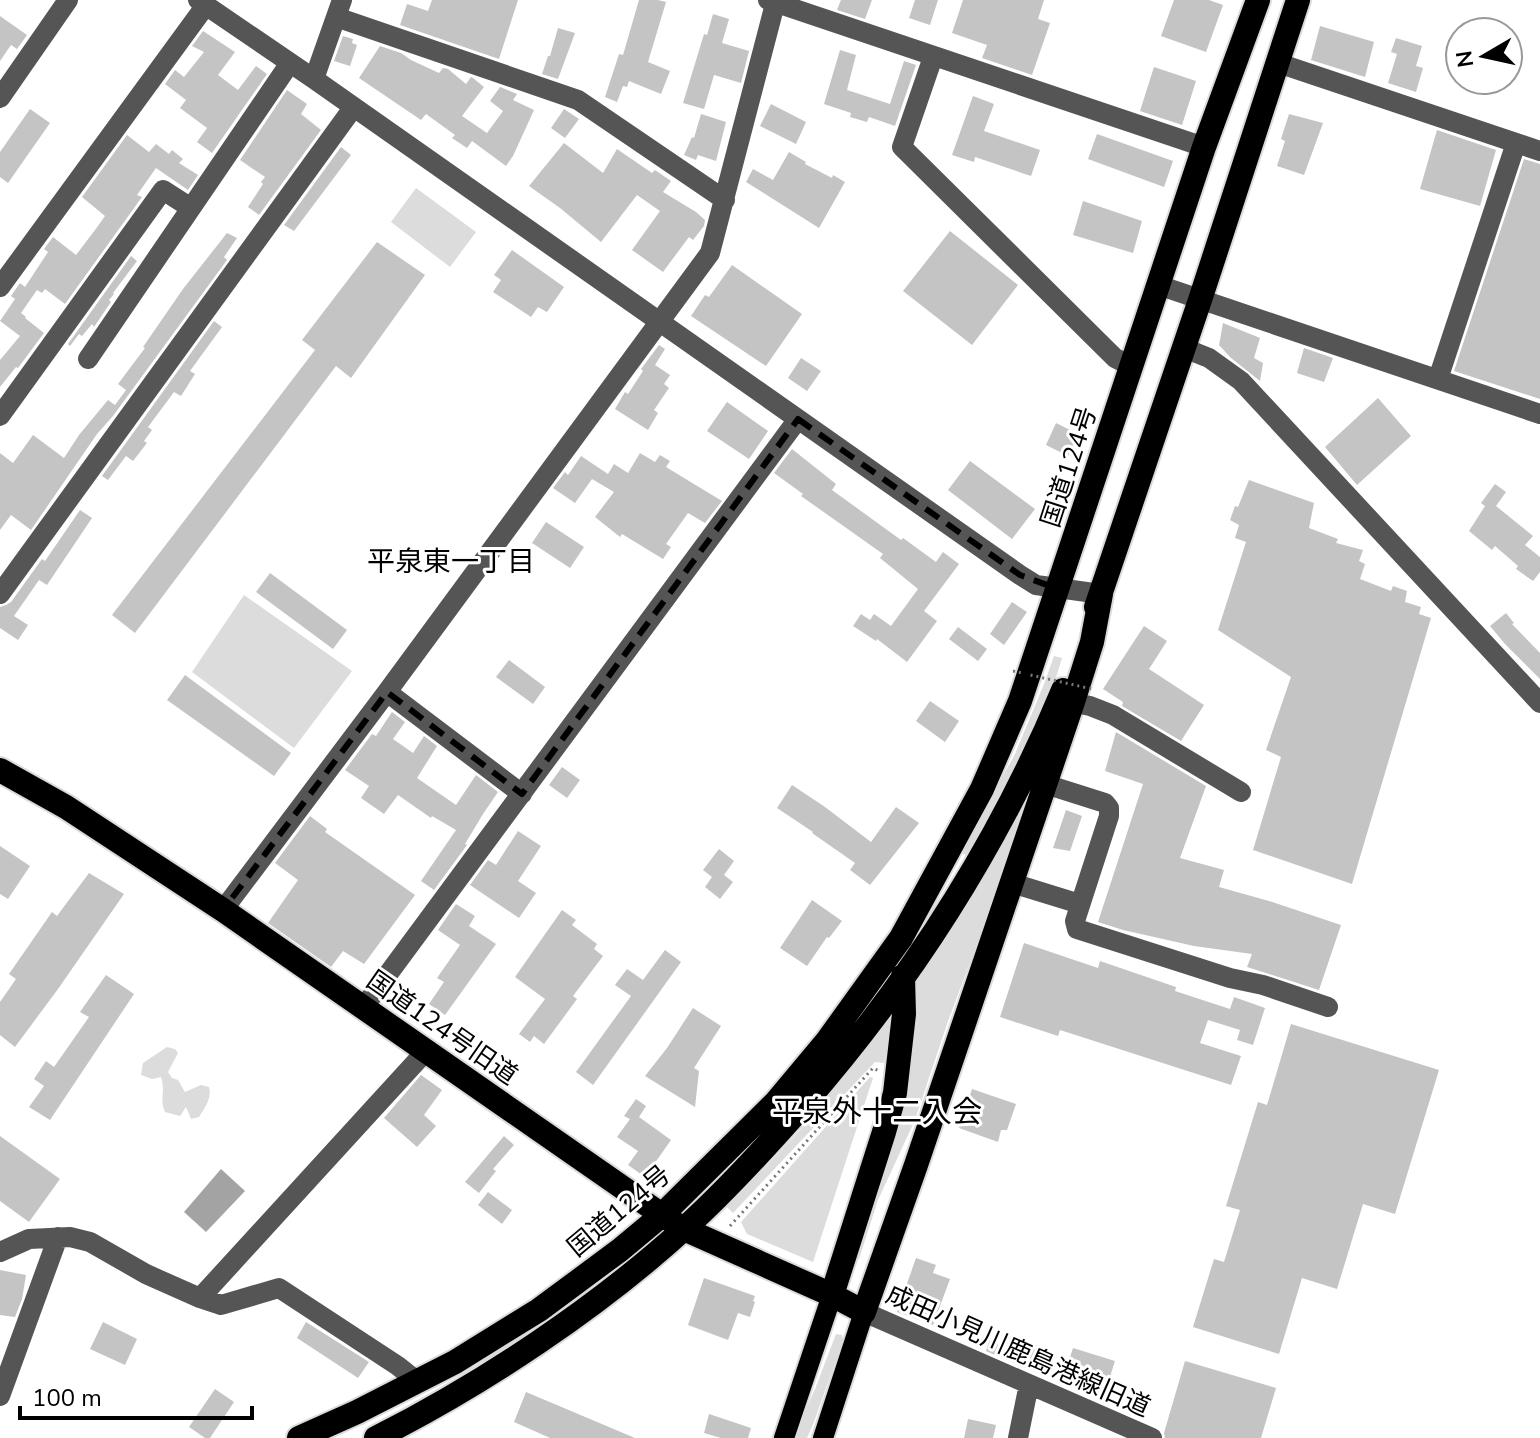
<svg xmlns="http://www.w3.org/2000/svg" width="1540" height="1438" font-family="'Nunito Sans','Noto Sans JP',sans-serif">
	<style>
		.green { fill: #dcdcdc }
		.water { fill: #a3a3a3 }
		.building { fill: #c4c4c4 }
		.lines { fill: none; stroke-linecap: round; stroke-linejoin: round }
		.major-casing { stroke: #dbdbdb; stroke-width: 24 }
		.highway-casing { stroke: #dbdbdb; stroke-width: 28 }
		.path { stroke: #777; stroke-width: 3; stroke-dasharray: 2 4; stroke-linecap: butt }
		.minor { stroke: #555; stroke-width: 20 }
		.major { stroke: #000; stroke-width: 20 }
		.highway { stroke: #000; stroke-width: 24 }
		.path-bridge { stroke: #777; stroke-width: 3; stroke-dasharray: 2 4; stroke-linecap: butt }
		.marked { fill: none; stroke: #000; stroke-width: 6; stroke-dasharray: 16 10; stroke-linejoin: round }
		.labels { text-anchor: middle; dominant-baseline: central; stroke-width: 6; stroke-linejoin: round; paint-order: stroke }
		.street-label { font-size: 26px; fill: #000; stroke: #fff }
		.neighbourhood-label { font-size: 28px; fill: #000; stroke: #fff }
		.quarter-label { font-size: 30px; fill: #000; stroke: #fff }
	</style>
	<rect width="100%" height="100%" fill="#fff"/>
	<path class="green" d="M416,188L476,232L450,267L391,222Z
		M244,595L352,671L294,748L192,672Z
		M1054,656L1062,658L1054,684L1019,768L968,856L960,852L1015,754L1044,684Z
		M1023,799L1030,801L947,1024L915,1120L878,1200L859,1259H852L914,984L968,897Z
		M890,1014L893,1015L884,1063L875,1062L733,1213L724,1204L764,1169L801,1129Z
		M167,1047L175,1049L178,1053L168,1072L172,1078L178,1080L185,1092L201,1085L209,1087C212,1098 205,1108 199,1117L191,1119L186,1107L180,1116L165,1112C159,1098 166,1093 161,1077L152,1079L141,1075L143,1063Z
		M870,1077L873,1078L813,1262L747,1234L741,1222Z
		M836,1334L842,1335L843,1340L814,1422L807,1438H793L815,1389Z"/>
	<path class="water" d="M221,1169L245,1191L206,1232L184,1212Z"/>
	<path class="building" d="M432,0H518L499,59L400,25L407,4L428,11Z
		M639,0H658L666,2L648,62L670,71L661,94L629,81L627,87L623,86L617,102L605,97L619,54L623,55Z
		M841,0H872L865,19L837,10Z
		M915,0H938L930,25L909,18Z
		M963,0H1044L1038,19L1050,23L1032,75L982,58L987,45L952,33Z
		M1174,0H1209L1223,5L1206,52L1161,36Z
		M713,14L729,19L722,43L749,51L741,83L714,75L704,109L683,103L704,34L707,35Z
		M0,16L27,35L17,49L11,45L0,61Z
		M1320,26L1374,42L1365,77L1311,60Z
		M558,28L575,33L558,79L542,74L548,56H550Z
		M203,31L235,52L218,75L238,90L256,66L267,74L212,153L197,142L207,128L180,108L186,100L165,84L175,70L184,77L204,52L192,46Z
		M343,36L353,39L352,43L357,45L350,66L334,61Z
		M1396,38L1422,46L1416,66L1423,68L1416,92L1388,83L1397,54L1391,52Z
		M380,46L401,53L411,60L439,73L443,68L448,69L466,84L471,77L473,78L484,87L462,116L487,133L503,111L490,101L500,87L517,94L513,100L534,110L513,156L506,166L472,141L467,148L452,138L455,135L426,114L421,120L359,78Z
		M840,50L856,55L847,90L890,104L904,61L916,65L895,126L869,117L867,122L850,117L851,113L824,104Z
		M1154,67L1196,81L1182,125L1140,111Z
		M287,90L307,104L301,114L321,130L259,215L248,207L263,184L261,182L265,177L240,160Z
		M973,96L994,104L984,131L1040,150L1031,176L975,157L974,162L952,155Z
		M771,104L806,122L796,144L760,126Z
		M30,109L50,123L8,183L0,177V152Z
		M564,109L579,119L565,138L551,128Z
		M701,114L726,122L716,161L698,155L696,160L684,155L692,137L694,138Z
		M1289,114L1323,123L1304,175L1277,166L1285,141L1281,139Z
		M1437,130L1496,150L1480,206L1420,189Z
		M1097,134L1173,161L1164,187L1088,159Z
		M127,135L149,152L156,144L169,154L172,150L183,159L179,163L198,175L188,190L156,168L137,195L142,197L65,304L45,289L42,293L37,290L21,313L26,317L25,318L44,333L18,368L16,367L0,387V360L20,336L0,321L15,299L11,296L20,283L25,287L48,252L44,249L53,237L76,255L98,226L105,216L82,197Z
		M564,143L603,173L617,149L652,173L655,170L671,181L663,192L696,212L705,220L704,226L693,240L689,237L663,272L632,250L660,211L637,195L601,242L560,208L529,186Z
		M341,147L351,155L294,231L284,225Z
		M789,152L806,162L805,164L832,178L833,175L845,182L819,228L746,182L753,169L773,180Z
		M1524,159L1540,164V399L1454,371Z
		M1083,201L1142,221L1133,253L1073,235Z
		M950,231L1018,285L972,345L903,291Z
		M227,233L237,238L224,257L227,260L113,416L97,434L31,530L11,515L0,530V453L13,463L33,435L64,458L79,435L108,400L115,405L126,390L118,384L145,348L143,347L183,289Z
		M377,242L425,275L351,378L336,366L135,633L112,615L315,350L302,340Z
		M512,250L564,287L547,312L538,307L531,317L493,292L501,280L494,275Z
		M131,256L137,261L113,293L114,294L109,300L111,302L94,327L92,324L82,336L79,334L70,346L68,344Z
		M732,265L802,314L766,366L691,316L705,295L709,297Z
		M214,321L222,327L190,371L195,374L181,396L174,392L148,427L152,430L144,441L147,443L133,461L126,456L108,480L102,476Z
		M1223,323L1260,338L1254,358L1263,363L1260,381L1231,358L1219,345Z
		M659,345L665,349L655,365L670,375L664,384L669,388L654,410L658,413L648,430L615,409L625,392L628,394L643,371L641,369Z
		M1304,348L1333,358L1324,382L1297,373Z
		M801,358L821,371L807,391L788,378Z
		M1378,398L1411,436L1357,485L1325,447Z
		M727,402L768,431L749,459L707,431Z
		M1056,423L1078,434L1068,456L1046,445Z
		M792,449L836,484L832,490L901,540L903,538L936,562L943,552L959,564L924,611L937,621L907,662L877,639L876,641L853,626L861,614L870,620L874,614L891,626L918,589L880,558L883,554L818,508L801,496L803,494L774,473Z
		M640,453L655,462L660,455L670,461L666,467L722,501L705,523L688,513L666,544L671,547L663,559L622,534L620,537L595,517L614,492L592,479L575,503L553,488L565,472L568,475L581,456L608,474L614,464L628,473Z
		M970,461L1035,509L1012,539L948,490Z
		M1249,480L1314,503L1309,528L1338,539L1336,543L1363,550L1359,561L1365,564L1360,579L1391,591L1393,586L1407,591L1405,602L1421,607L1419,614L1431,618L1352,884L1253,850L1281,757L1266,750L1291,677L1218,630L1246,542L1235,538L1239,525L1230,520L1235,506L1238,507Z
		M1495,484L1506,492L1496,506L1533,536L1525,545L1540,557V572L1533,581L1516,569L1518,566L1495,546L1492,550L1469,531L1485,506L1481,503Z
		M80,510L92,518L47,585L39,580L14,616L28,625L18,640L0,628V607L6,605L11,602L42,559L45,561Z
		M546,522L584,547L570,568L532,543Z
		M270,573L347,630L333,649L256,592Z
		M1012,602L1027,612L1004,645L990,634Z
		M1506,613L1514,623L1512,624L1540,653V679L1505,644L1490,626Z
		M1144,626L1167,641L1149,669L1204,705L1181,741L1122,706L1123,702L1103,689Z
		M958,627L987,649L978,661L949,639Z
		M509,660L545,687L533,704L496,677Z
		M185,675L291,753L274,776L167,700Z
		M930,701L959,721L945,742L916,721Z
		M392,712L405,722L393,739L413,753L424,736L437,746L417,778L456,805L476,775L498,792L483,814L465,844L467,845L434,890L421,881L456,830L432,816L431,818L398,795L384,814L361,798L369,786L345,770L372,734L376,736Z
		M1116,732L1206,786L1180,858L1224,870L1219,887L1269,901L1341,925L1319,990L1247,967L1252,954L1194,946L1123,930L1098,922L1143,784L1105,771Z
		M562,767L580,780L567,798L549,785Z
		M792,785L825,807L871,842L896,807L919,823L870,885L850,870L855,863L812,833L813,832L777,808Z
		M1066,810L1082,816L1070,851L1053,848Z
		M310,816L327,829L325,832L415,895L364,964L343,951L331,967L268,923L298,880L275,863Z
		M518,831L541,846L518,881L536,893L519,918L470,885L488,860L496,865Z
		M0,846L30,866L8,899L0,894Z
		M719,849L734,861L724,875L733,882L720,899L705,887L712,877L703,870Z
		M89,873L124,894L58,989L15,1047L0,1035V1002L16,979L9,974L52,912L57,916Z
		M812,900L842,921L829,938L827,937L807,966L780,948Z
		M456,904L475,916L469,926L496,944L445,1015L429,1004L444,982L437,978L460,945L438,930Z
		M562,910L576,920L572,925L597,944L594,949L603,956L573,996L577,999L544,1044L534,1036L530,1042L519,1034L545,999L515,977Z
		M1024,943L1098,968L1100,961L1176,987L1175,991L1230,1009L1234,997L1265,1008L1253,1045L1237,1040L1240,1030L1208,1020L1200,1043L1241,1056L1231,1085L1060,1030L1058,1036L1000,1017Z
		M665,950L681,962L593,1085L576,1072L631,996L615,985L627,969L643,980Z
		M106,975L134,994L50,1120L29,1107L44,1086L34,1079L46,1061L54,1067L89,1017L80,1012Z
		M693,1008L721,1026L694,1068L699,1071L695,1107L645,1076L667,1048Z
		M1291,1024L1439,1070L1395,1214L1363,1204L1337,1289L1302,1278L1279,1354L1193,1327L1214,1259L1224,1262L1240,1210L1226,1206L1258,1102L1267,1105Z
		M421,1075L442,1090L424,1115L436,1126L417,1147L384,1118Z
		M972,1089L1016,1104L1007,1130H1001L998,1142L959,1128Z
		M636,1099L646,1106L639,1117L671,1140L645,1177L628,1165L638,1151L617,1137L630,1119L624,1116Z
		M0,1136L60,1179L29,1222L0,1201Z
		M504,1136L514,1145L493,1169L496,1171L479,1193L465,1182Z
		M488,1192L512,1210L502,1224L478,1205Z
		M916,1258L936,1265L933,1273L950,1279L933,1325L897,1312Z
		M0,1270L26,1275L22,1299L15,1317L0,1315Z
		M704,1278L755,1296L753,1301L755,1302L750,1317L738,1313L728,1340L688,1325Z
		M103,1322L137,1339L125,1365L90,1349Z
		M306,1322L369,1362L358,1378L297,1338Z
		M1004,1334L1039,1346L1031,1370L986,1351L989,1341L1000,1345Z
		M1073,1348L1115,1361L1107,1386L1065,1373Z
		M1185,1361L1276,1388L1261,1438H1165L1164,1433Z
		M215,1389L234,1402L210,1438H205L189,1427Z
		M526,1392L635,1438H550L514,1422Z
		M709,1414L751,1428L748,1438H721L704,1433Z
		M968,1419L996,1425L993,1438H964Z"/>
	<g class="lines">
		<defs>
			<path id="major" d="M784,1438L832,1295
				M823,1438L864,1312"/>
			<path id="highway" d="M1096,607L1200,300L1298,0
				M0,770L66,807L223,910L662,1215L684,1229L832,1295L864,1312L916,1165L1073,702L1092,642L1101,594
				M832,1295L884,1132L895,1093L904,1014L903,976
				M299,1438L357,1412L455,1362L539,1310L620,1250L662,1215L776,1102L827,1041L901,938L982,789L1020,701L1204,147L1258,0
				M376,1438C484,1383 596,1309 686,1227C728,1189 766,1147 803,1105C911,981 1000,842 1063,690"/>
		</defs>
		<use href="#major" class="major-casing"/>
		<use href="#highway" class="highway-casing"/>
		<path class="path" d="M730,1226L873,1068L879,1071"/>
		<path class="minor" d="M198,0L314,79L1020,575L1036,585L1101,594
			M768,0L1204,147
			M336,17L578,100L725,200
			M933,57L902,147L1115,358L1131,366
			M1278,63L1540,151
			M314,79L342,0
			M0,98L68,0
			M1158,285L1540,414
			M0,287L206,5
			M1184,348L1209,358L1241,381L1540,703
			M88,359L290,63
			M1438,379L1516,143
			M0,416L163,190L191,208
			M0,594L353,108
			M387,692L522,794
			M1061,700L1090,706L1113,715L1241,792
			M1045,784L1105,803L1109,808V816L1075,921L1077,929L1230,978L1263,985L1328,1007
			M1012,883L1080,904
			M223,910L387,692L710,253L776,0
			M363,1008L798,419
			M0,1252L29,1239L70,1237L90,1242L146,1274L200,1298L221,1305L279,1288L398,1366L418,1382
			M200,1298L426,1051
			M864,1312L1152,1438
			M0,1396L58,1237
			M1018,1438L1029,1384"/>
		<use href="#major" class="major"/>
		<use href="#highway" class="highway"/>
		<path class="path-bridge" d="M1013,671L1092,689"/>
	</g>
	<path class="marked" d="M798,419L1020,575L1058,589L982,789L901,938L776,1102L662,1215L223,910L387,692L522,794Z"/>
	<g class="labels">
		<g class="street-label">
			<text transform="translate(1069 467) rotate(-72)">国道124号</text>
			<text transform="translate(442 1028) rotate(35)">国道124号旧道</text>
			<text transform="translate(619 1211) rotate(-40)">国道124号</text>
			<text transform="translate(1018 1351) rotate(24)">成田小見川鹿島港線旧道</text>
		</g>
		<g class="neighbourhood-label">
			<text x="451" y="562">平泉東一丁目</text>
		</g>
		<g class="quarter-label">
			<text x="877" y="1112">平泉外十二入会</text>
		</g>
	</g>
	<g transform="translate(1484 56) rotate(261)"><circle r="38" fill="#ffffff" stroke="#999999" stroke-width="2"/>
	<path d="M0-6L14 30L0 20L-14 30Z" fill="#000000"/>
	<text y="-12" font-size="22" font-weight="bold" text-anchor="middle" fill="#000000">N</text>
	</g>
	<path d="M20 1406v12h232v-12" fill="none" stroke="#000000" stroke-width="4"/>
	<text x="32" y="1406" font-size="24" fill="#000000" stroke="#ffffff" stroke-width="6" paint-order="stroke">100 m</text>
</svg>
